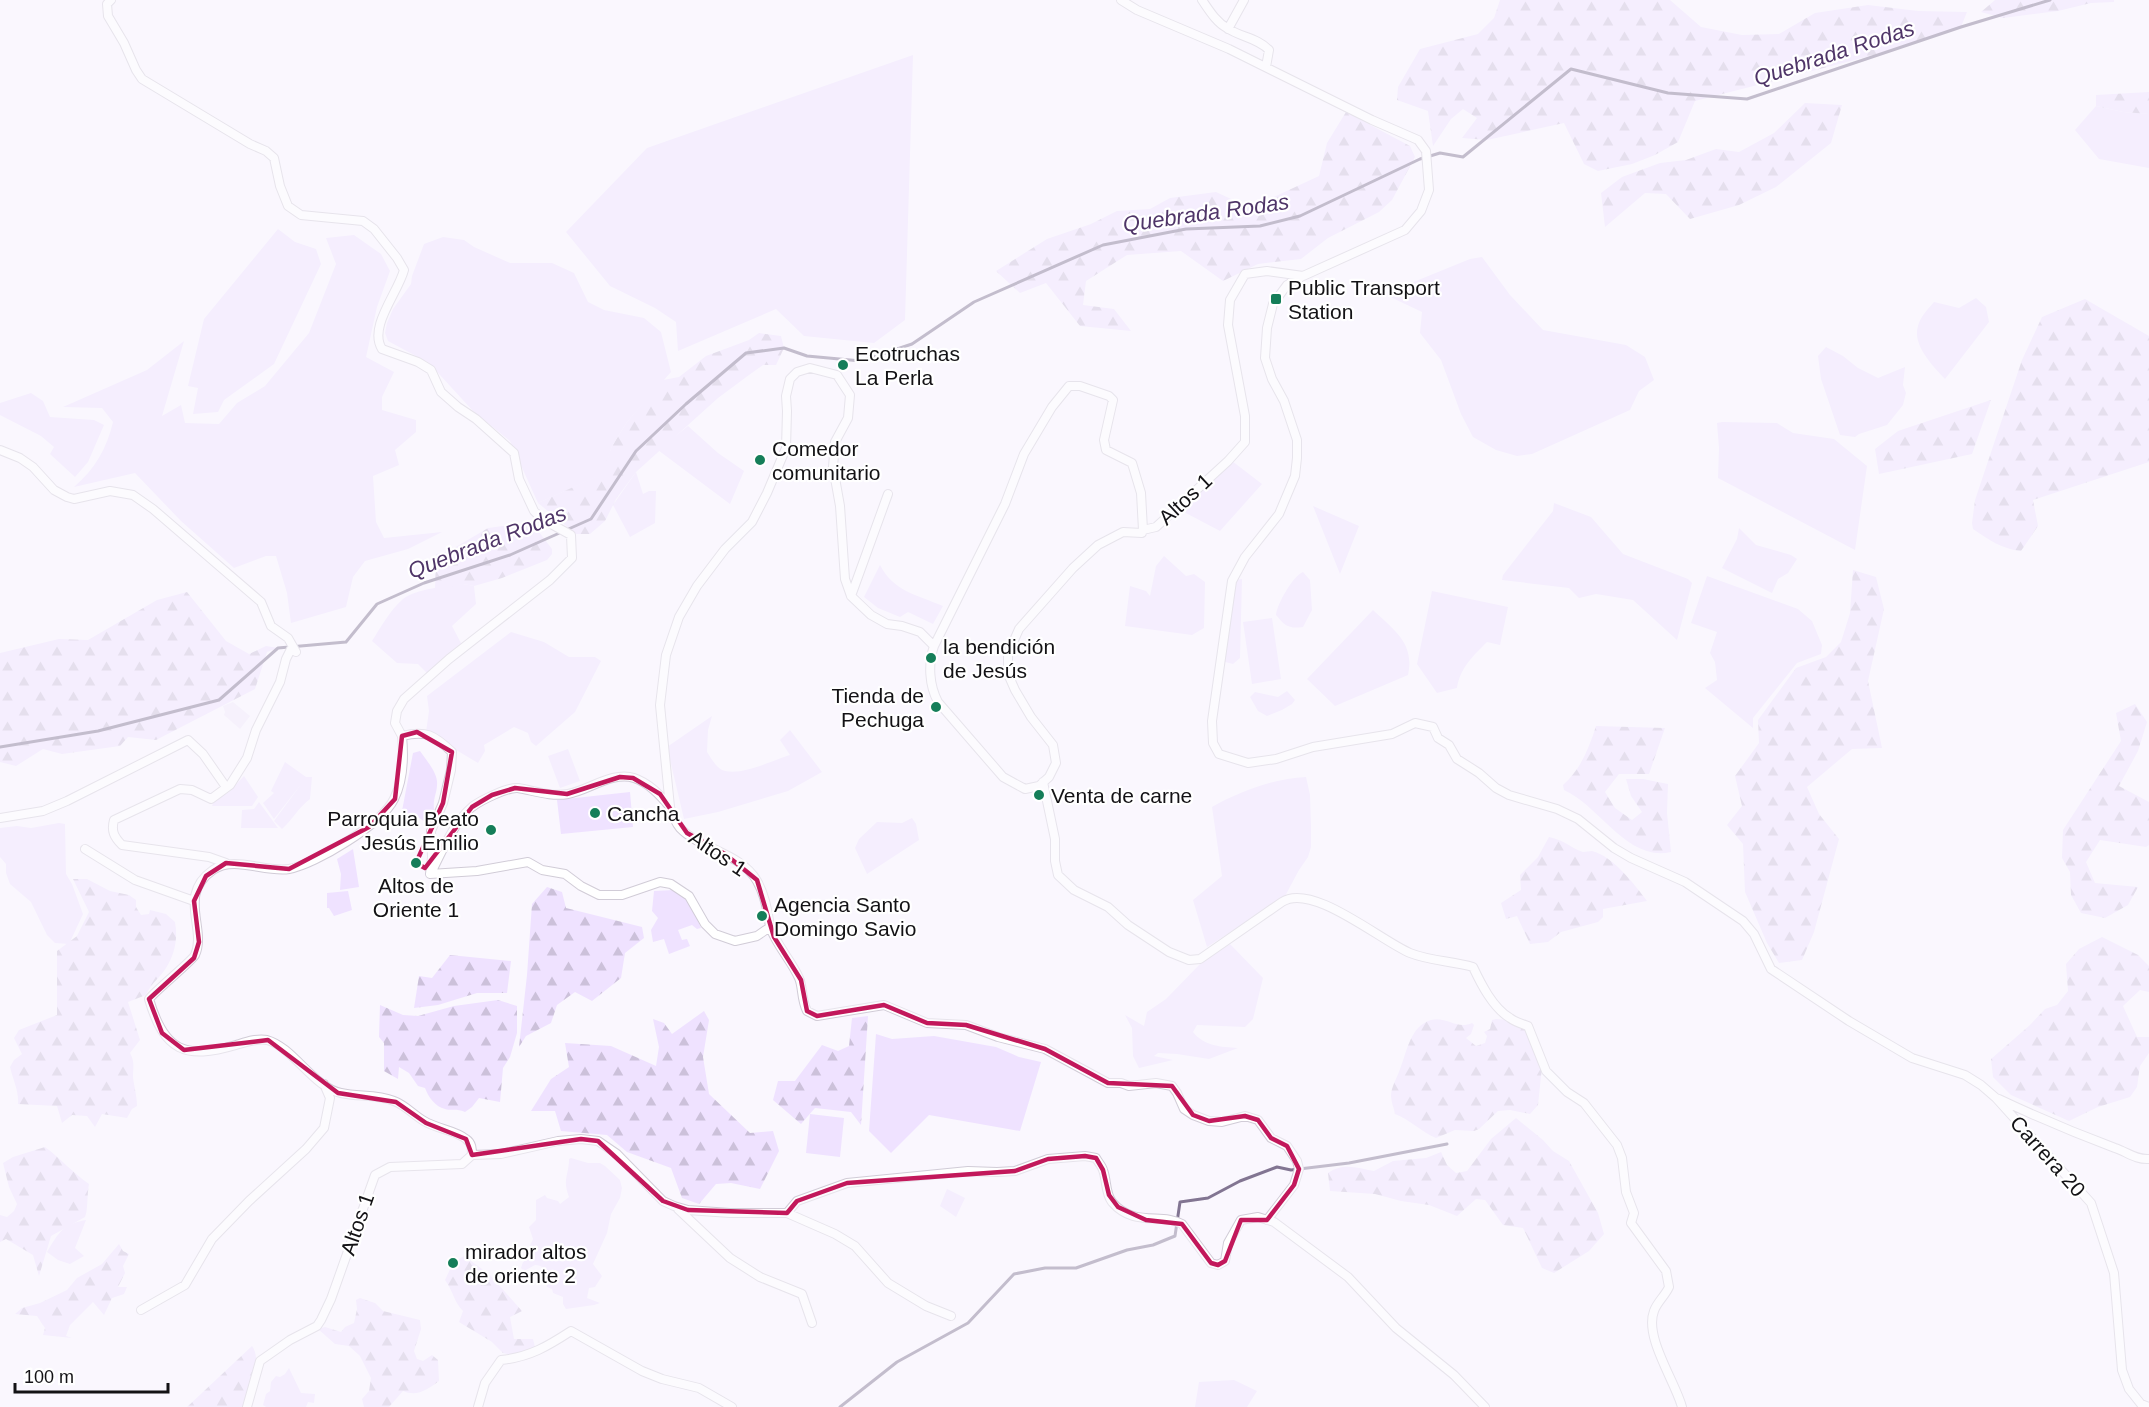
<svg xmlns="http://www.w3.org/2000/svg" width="2149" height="1407" font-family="Arial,sans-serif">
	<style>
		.built { fill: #f1e9fb }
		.green { fill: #efe2ff }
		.forest { fill: url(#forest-firs) }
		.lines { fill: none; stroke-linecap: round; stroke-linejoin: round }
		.stream { stroke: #827592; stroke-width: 3 }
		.street-casing { stroke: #d1ccd7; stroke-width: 10 }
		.street { stroke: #fff; stroke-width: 8 }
		.marked { fill: none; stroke: #c2185b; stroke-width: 4.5; stroke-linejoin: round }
		.poi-dot { fill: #157e59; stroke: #fff; stroke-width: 2 }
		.labels { text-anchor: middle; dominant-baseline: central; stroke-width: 4.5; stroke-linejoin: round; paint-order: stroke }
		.poi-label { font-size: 21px; fill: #131215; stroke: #fff; text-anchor: start }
		.street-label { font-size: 21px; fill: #131215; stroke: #fff }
		.water-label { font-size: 22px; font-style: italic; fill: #4f3568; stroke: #fff }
	</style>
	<defs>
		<pattern id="forest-firs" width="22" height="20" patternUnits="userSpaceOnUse" patternTransform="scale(1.5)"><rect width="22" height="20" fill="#efe2ff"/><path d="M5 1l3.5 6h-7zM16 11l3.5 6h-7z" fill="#ccc1da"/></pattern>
	</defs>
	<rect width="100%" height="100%" fill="#faf7fe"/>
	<path class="built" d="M233,702L250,716L240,729L224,715L225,712L223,706Z"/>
	<path class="green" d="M913,55L905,320L874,343L804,336L776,309L678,351L676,322L655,308L610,286L566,232L647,148Z
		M2096,106L2123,112L2149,114V168L2099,159L2075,130Z
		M278,229L295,242L316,249L321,264L274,364L224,400L218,412L193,414L198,388L188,386L204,319Z
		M354,235L381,254L390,271L377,307L366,357L394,372L382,397V410L416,420V432L395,450L399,465L373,476L376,522L384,538L442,532L408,549L365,561L353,577L346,607L291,623L287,593L276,556H266L234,568L181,521L135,473L74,487C95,469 107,448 113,422L102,408L63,407L147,370L184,341L162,416L181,405L185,423L219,424L237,403L265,386L309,333L336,264L326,238Z
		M443,237L464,240L474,247L510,263H552L574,273L588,302L604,310L644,318L661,332L671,372L627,422L612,446L603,474L538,503L510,441L473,411L429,363L388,341L385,333L387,323L393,309L411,284L412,276L424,244Z
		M1482,257L1510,295L1543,330L1626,345L1645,357L1654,380L1639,391L1630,410L1532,454L1517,456L1496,450L1473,437L1461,414L1441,360L1420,333L1422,312L1384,294L1470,259Z
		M1976,298L1986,307L1989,322L1945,379C1933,366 1912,345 1918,326C1920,317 1928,309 1934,302L1959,308Z
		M1826,347L1843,356L1858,368L1878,378L1905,367L1903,385L1906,393L1903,405L1887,425L1859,434L1855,437L1840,435L1821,379L1818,356Z
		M31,393L43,401L50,417L94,420L104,425L88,462L75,477L50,454L54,447L41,436L0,415V403Z
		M1722,422L1777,423L1793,433L1834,439L1867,466L1855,550L1718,478L1719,448L1717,423Z
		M688,426L718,453L744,471L730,504L658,450Z
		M1232,461L1262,484L1220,531L1182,511L1209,481Z
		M636,472L643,494L649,491H656L655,523L630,537L613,505Z
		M1554,503L1591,517L1623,554L1688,579L1692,583L1677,640L1633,600L1596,594L1579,598L1569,588L1502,580L1503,575L1553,511Z
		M1313,506L1359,526L1340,574Z
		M1739,528L1756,545L1791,555L1797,559L1788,573L1778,579L1772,593L1722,568L1737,539Z
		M1164,556L1186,576L1194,574L1205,582L1204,628L1192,635L1125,626L1130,586L1146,591L1150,596L1156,566Z
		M880,565C893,591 917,595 943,606L933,624L908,612L900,617L878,608L864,597Z
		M1303,572L1310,580L1312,610L1303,627C1289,629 1285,626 1276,615C1277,604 1293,576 1303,572Z
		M1707,576L1798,609L1812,621L1822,645L1821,654L1797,663L1753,718V728L1705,688L1717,680L1715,662L1710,653L1717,632L1691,623Z
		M1242,579L1240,658L1233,664L1225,662L1228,621L1235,580Z
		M463,584L474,586L476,604L452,626L462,645L429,675L418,664L397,663L372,641C381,627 390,610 403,599C418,588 445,587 463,584Z
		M1432,591L1508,607L1500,645L1487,642C1473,656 1460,668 1457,688L1437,693L1417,664Z
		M1373,610C1394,630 1415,643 1408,675L1335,706L1307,679Z
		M1272,618L1281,679L1252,684L1243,622Z
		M511,632L544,642L569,657H595L601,661L575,712L536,746L531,742L528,733L514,727L484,745L485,751L478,763L426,732L429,711L427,696Z
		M1287,691L1295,700L1292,704L1282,710L1267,716L1258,711L1250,697L1255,692L1278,697Z
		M712,716L708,730L707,752C711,758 716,767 722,770C740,777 773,760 790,755L780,740L790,730L822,772L788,791L718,812L684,819L667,747Z
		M568,749L580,781L560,788L548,756Z
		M420,751C426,760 436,771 437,781C438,793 431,800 435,814L432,819L425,822L418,817L402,811L413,753Z
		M285,762L306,777H312L310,799C299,807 293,819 282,829L274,821L302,783L274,819L263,803L274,793L271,791Z
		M244,776L258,797L252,806H212L214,801L229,792Z
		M1306,777L1310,795L1311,827V847L1308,857L1299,870L1284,898L1207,947L1193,900L1222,876L1212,807C1241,791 1272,779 1306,777Z
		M630,792L633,827L561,834L557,800Z
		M259,802L278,828H241L242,810L254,809Z
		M912,818L916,824L919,840L867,874L855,848L859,839L877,822L902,823Z
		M59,823L65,824L66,874L72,884L83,914L69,944L55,943L47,935L31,902L10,884L6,873V864L0,857V828L17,826L31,828Z
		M353,849L359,887L340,890L341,874L337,859Z
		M674,890L690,902L701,928L697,929L692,925L678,930L682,940L687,939L690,946L669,954L664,939L653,942L651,930L658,918L652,911L654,891Z
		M348,891L352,910L334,916L329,908H327V893Z
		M1230,944L1263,978L1253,1019L1245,1027L1197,1025L1193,1032C1204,1046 1221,1047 1238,1048L1209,1059L1177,1054L1158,1053L1154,1056L1173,1060L1139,1068L1133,1056L1132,1028L1125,1015L1144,1026L1147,1012L1166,999L1201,963Z
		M876,1034L892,1039L934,1036L996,1047L1019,1057L1041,1062L1020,1131L929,1115L891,1153L869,1131Z
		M810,1114L844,1118L840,1157L806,1153Z
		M571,1158L588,1163H600L605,1166L620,1180L622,1188L620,1198L611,1214L607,1233L593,1264L602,1276L595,1287L589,1288L587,1298L600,1303L594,1305L566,1309L563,1304V1297L553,1293L552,1289L547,1287C544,1277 550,1266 535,1265L524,1271L521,1268L523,1262L527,1259L526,1254L533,1239L529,1227L536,1220V1200L545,1195L547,1198L558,1201L560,1204L569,1197C562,1179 569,1175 569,1159Z
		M947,1189L965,1198L956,1217L940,1206Z
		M86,1220L75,1248L84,1256L70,1264L58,1260L47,1252C59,1232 63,1224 86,1220Z
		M289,1368L301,1393L315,1394L314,1403L308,1402L306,1407H266L263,1405L266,1394L270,1391L271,1382L276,1376L280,1377L285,1374Z
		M1234,1380L1257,1391L1247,1407H1195L1199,1382Z"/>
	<path class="forest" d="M1500,0H1670L1701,27L1742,35L1779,34L1815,13L1868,5L1918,11L1967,12L1961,27L1901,48L1695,101L1678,142L1655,155L1632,164L1598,171L1584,164L1564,123L1487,140L1462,138L1477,118L1463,109L1451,119L1433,146L1428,111L1397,100L1398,87L1420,49L1478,34L1494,18Z
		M1995,0H2114V2L2091,3L2058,11L2003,18L1981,12Z
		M2149,92V114L2123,112L2096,106V95Z
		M1805,103L1842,105L1831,143L1776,187L1739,205L1690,219L1666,194L1645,193L1605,227L1601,193L1622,177L1660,163L1686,160L1716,149L1739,152L1774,133Z
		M1346,112L1410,146L1415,157L1392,200L1379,212L1328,238L1301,259L1258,264L1223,281L1181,251L1127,255L1086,281L1083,305L1114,309L1131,331L1080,326L1046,283L1020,293L996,271L1047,239L1091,224L1117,211L1150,209L1170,198L1216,192L1242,204L1263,202L1319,176L1327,143Z
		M2085,299L2149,336V462L2033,500L2038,526L2021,551C2002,549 1989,540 1973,529L1972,523L1975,500L2022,360L2042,317Z
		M759,333L781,336L784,348L776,365H763L749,375L718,398L636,472L616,499L605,521L590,534H576L538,503L602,474L612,446L627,422L663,380L679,377L706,356L749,340Z
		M1991,400L1972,454L1879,474L1875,449L1898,431Z
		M518,524L536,528L552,549V554L547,560L502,578L474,586L463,584L435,590L436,554L449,551L488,528Z
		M1853,570L1876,577L1884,609L1868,681L1882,748L1852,749L1807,787L1819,814L1839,839L1814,932L1802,960L1779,963L1767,943L1745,892L1743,844L1727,825L1742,806L1735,776L1759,743L1758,720L1796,668L1826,657L1841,642L1850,613Z
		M187,592L226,641L249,654L266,646L278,648L267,652L255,689L156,740L128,737L120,746L62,754L43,749L16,766L0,762V653L59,639L88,640L157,600Z
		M2135,704L2147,722L2138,751L2119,786L2149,802V845L2146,847L2100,840L2086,862L2095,883L2138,887L2128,905L2105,918L2081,913L2071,895L2070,872L2062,858L2063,830L2121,741L2116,713Z
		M1596,726L1665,728L1649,774H1619L1605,792L1615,808L1632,820L1642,812L1631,796L1626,779H1643L1668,784L1667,813L1671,852C1627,862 1600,806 1564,790L1563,785C1581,769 1589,748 1596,726Z
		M1549,837C1565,840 1572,849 1583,852C1586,852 1589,851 1592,851C1613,856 1635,885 1647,901L1603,909V917L1598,922L1561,932L1548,942L1530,944L1517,916L1506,919L1501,903L1521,890L1520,875L1538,857Z
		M73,879H87L110,891L129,895L136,900V907L141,915L149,914L150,910L166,914L175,922C178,938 175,954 166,968C160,978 151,983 146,995L128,1002L140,1040L130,1053C135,1062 133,1067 133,1077C134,1086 137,1096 137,1106L132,1109L127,1118L102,1114L95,1127L87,1116L72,1115L62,1123L57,1106L18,1104C19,1091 13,1080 10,1067L14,1060L22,1054L14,1038L19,1030L57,1015V951L77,936L89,912Z
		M547,887L562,892L566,908L642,927L644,938L625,953L621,978L592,1001L575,992L557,1005L551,1023L526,1036L519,1047L527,975L532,904Z
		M2102,937L2138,955L2149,966V992L2140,990L2123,1006L2137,1037H2149V1053L2140,1066L2137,1087L2130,1097L2098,1107L2069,1121L2011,1095L1993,1077L1991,1059L2030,1025L2045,1009L2057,1005L2068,991L2066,964L2079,949Z
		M450,955L511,961L507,993H477L438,1005L414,1008L419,976L432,978Z
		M498,1000L517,1006V1033L510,1057L503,1068L500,1102L479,1098L472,1107L465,1112C456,1108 452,1111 445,1109C435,1107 428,1096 425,1088L418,1086L409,1073L399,1067L398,1079L384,1071V1043L379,1037L380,1005L403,1015L418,1016L454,1006Z
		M704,1011L709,1020L703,1057L709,1094L750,1133L773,1131L779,1151L760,1189L731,1183L716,1184L699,1204L682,1198L671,1168L627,1152L607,1135L561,1131L555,1111H531L551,1079L569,1067L565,1043L611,1046L656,1066L659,1047L653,1019L664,1023L672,1034Z
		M868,1016L861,1125L851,1112L815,1108L801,1124L773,1100L778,1081H795L822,1045L838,1051L849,1046L852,1018Z
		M1496,1019L1507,1020L1523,1026L1542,1067L1538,1105L1530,1114L1510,1110L1498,1111L1479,1129L1474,1131L1455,1130L1436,1138C1421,1132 1411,1120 1395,1114C1394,1108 1391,1102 1391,1096C1391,1087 1397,1078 1400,1069C1407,1052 1410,1026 1431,1020C1446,1016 1457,1030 1472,1023L1474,1025L1471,1034L1466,1038L1476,1046L1485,1043L1487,1036L1484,1032L1490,1029L1492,1020Z
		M1516,1118L1543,1140L1553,1151L1569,1161L1598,1213L1604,1234L1589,1251L1554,1273L1542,1268L1523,1228L1503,1225L1485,1200L1476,1199L1457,1216L1429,1205L1401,1201L1375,1194L1330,1191L1328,1173C1343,1162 1358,1168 1374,1171L1393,1161L1426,1158L1441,1152L1447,1165L1456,1173L1467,1171L1491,1139Z
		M45,1147C61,1159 73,1173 89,1184C87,1194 88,1211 85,1217L51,1236L39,1276L33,1255L6,1239L0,1242V1215L7,1217L14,1211L17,1204L9,1187L3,1163L13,1157Z
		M119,1244L123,1251L129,1254L123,1266L125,1273L118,1287H127L124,1294L112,1298L104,1315L93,1302L70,1325L66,1336L72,1338L43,1335L45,1328L37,1316L15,1314L22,1308L40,1303L67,1290L77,1278L102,1264Z
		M464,1256L489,1274L522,1311L510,1317L514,1339H533L535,1347L513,1355L503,1353L492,1342L459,1322L463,1311C454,1302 453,1291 445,1280L453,1263Z
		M360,1298L375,1303L383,1311L420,1320L421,1329L414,1351L417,1359L423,1361L432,1355L438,1360L439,1381C427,1390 417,1397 403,1391L389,1407H364L362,1399L369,1391L371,1378L360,1356L349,1346L335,1344L318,1329L325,1327L341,1332L345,1327L354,1323L357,1309L356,1300Z
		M252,1346C263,1361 249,1390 244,1407H187Z"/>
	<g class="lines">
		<path class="stream" d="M0,747L98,731L219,700L278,648L346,642L377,604L424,583L510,555L591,519L636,451L686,404L746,353L784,348L807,356L861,361L912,344L974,302L1103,245L1186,229L1260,226L1300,216L1420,159L1440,153L1463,157L1571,69L1668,93L1747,99L1961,27L2050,0
			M840,1407L897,1362L968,1323L1014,1274L1045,1268H1076L1127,1250L1153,1245L1175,1236L1180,1202L1208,1198L1240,1181L1277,1167L1291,1170L1349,1163L1447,1144"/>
		<defs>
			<path id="street" d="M111,0L107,4L108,16L124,43L136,70L142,79L250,144L266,151L274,158L280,186L288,206L301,215L363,221L374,229L397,258L404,270C398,293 368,327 382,349L418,362L431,370L441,392L458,407L476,419L514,453L519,479L534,511L542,519L571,535L572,558L550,580L449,659L404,699L397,711L395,723L402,736
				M1121,0L1137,10L1229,49L1372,120L1418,140L1426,151L1429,190L1421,211L1405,230L1303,276L1287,285L1273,304L1267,328L1265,358L1272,379L1284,401L1297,440V458L1295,476L1279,514L1245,557L1232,581L1212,721L1213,743L1219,754L1248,763L1276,759L1313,747L1392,734L1415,723L1433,727L1438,738L1449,745L1457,759L1479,773L1496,788L1509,795L1557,809L1578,819L1614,848L1631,858L1685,882L1743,921L1754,934L1771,969L1849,1021L1912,1058L1965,1075L1981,1085L1996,1098L2091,1203L2114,1273L2122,1370L2129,1389L2141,1404L2149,1407
				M1202,0C1209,10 1216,22 1227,28C1240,37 1258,38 1269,50L1266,67
				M1228,29L1244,0
				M0,450L20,458L33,467L54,490L67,497L74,499L110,491L133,495L153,509L261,602L271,626L288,638L296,652L291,649L286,659L280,682L256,730L247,758L230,785L211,799L192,790L180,789L114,820C111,831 114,837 122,845L209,857L226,863
				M851,596L888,494
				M934,646L1005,504L1024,454L1052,407L1069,386H1080L1109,396L1113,400L1104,440L1106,450L1132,463L1141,493L1143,530
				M1043,782L1055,839V861L1058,875L1074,890L1108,907L1128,925L1169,952L1189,960L1200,959L1282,902C1312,882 1381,941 1410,953C1430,961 1452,961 1473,967C1481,984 1493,1008 1510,1018C1515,1022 1522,1024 1528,1026L1546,1071L1567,1092L1584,1103L1617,1145L1622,1158L1626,1192L1634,1213L1631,1223L1666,1271L1669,1287C1665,1296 1657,1302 1654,1311C1644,1337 1675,1381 1682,1407
				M0,818L43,811L67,801L188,740L203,754L226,787
				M85,849L135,880L194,901
				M433,869C443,849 455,821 472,807C481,800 508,787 518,788C535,791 551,797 568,794C589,790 613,771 634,778C649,783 660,795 670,807
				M770,927C777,946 791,960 799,978C803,987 801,999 807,1011L817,1016L884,1005L927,1023L966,1025L998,1037L1045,1049L1108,1083H1121L1129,1086L1156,1083L1172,1086L1177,1093L1184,1109L1193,1115L1209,1121L1222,1122L1245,1116L1258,1120L1271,1138L1287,1146L1297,1161L1299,1169L1294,1185L1267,1220
				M1999,1099C2037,1117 2075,1133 2115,1148C2127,1152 2136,1160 2149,1159
				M472,1155L501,1154L558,1141L581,1139L598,1141L617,1154L663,1201L674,1206L688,1210L730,1213H787L797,1201L847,1183L968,1171L997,1172L1015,1171L1048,1159L1085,1156L1096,1158C1098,1162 1102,1166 1103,1170C1107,1180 1105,1193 1112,1202C1134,1228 1162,1212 1182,1224L1211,1263L1218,1265L1225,1261L1228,1243L1241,1220L1258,1217L1274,1222L1348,1277L1396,1328L1454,1375L1485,1407
				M678,1209L730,1258L760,1277L802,1294L812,1323
				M787,1213L835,1234L855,1246L888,1283L926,1306L951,1316
				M141,1310L185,1285L212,1239L249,1201L306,1149L324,1128L330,1098L324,1084
				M247,1407L260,1361L290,1340L317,1326L321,1320L331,1299L375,1175L390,1167L462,1164L472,1155C472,1149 472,1143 466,1139C455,1130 437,1129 424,1121C414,1115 405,1105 394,1101C376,1094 359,1097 341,1093C314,1088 293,1047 267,1040C257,1038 246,1042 236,1045C185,1060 164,1051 149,999C157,989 192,961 195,955C207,928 177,895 213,870C234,855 265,873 289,869C316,864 382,824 394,799C403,781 404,756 402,736C426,730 434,735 452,752L451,770L443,803L431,831L432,857L430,874L477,871L528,862L542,870L565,874L581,886L599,895H622L660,882L671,884L689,896L705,924L715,934L735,941L757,936L770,927C768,911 765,895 757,881C741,853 700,849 680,828C675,822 672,814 670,807L660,705L666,655L679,617L697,586L725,549L752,522L767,493L786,448L787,411L786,396L790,379L797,372L810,368L837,375L850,395L848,418L835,442L833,467L840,506L845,579L851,596L871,615L887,624L902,626L920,632L934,646C928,664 929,685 938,702L1003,777L1025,789L1039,786L1049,777L1056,763L1053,745L1031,717L1015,690L1008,674V654L1019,629L1073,568L1098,545L1123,532L1142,533L1143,530L1156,527L1228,461L1245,442V416L1228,325L1230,300L1245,274L1267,271L1303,276
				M478,1407L485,1383L501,1360C530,1357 548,1346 571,1331L642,1371L662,1379L699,1388L732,1407"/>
		</defs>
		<use href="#street" class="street-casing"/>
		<use href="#street" class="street"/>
	</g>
	<path d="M0 0H2149V1407H0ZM417,732L452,752L443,803L416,863L425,868L472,807L492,795L515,788L567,794L620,777L633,778L660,794L687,833L725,854L757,880L774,937L801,980L807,1011L817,1016L884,1005L927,1023L966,1025L1045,1049L1108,1083L1172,1086L1193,1115L1209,1121L1245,1116L1258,1120L1271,1138L1287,1146L1299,1169L1294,1185L1267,1220H1241L1225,1261L1218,1265L1211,1263L1182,1224L1146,1220L1118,1207L1109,1195L1103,1170L1096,1158L1085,1156L1048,1159L1015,1171L847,1183L797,1201L787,1213L688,1210L663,1201L598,1141L581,1139L472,1155L466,1139L426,1123L396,1102L338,1093L268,1040L184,1050L162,1033L149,999L194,958L199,942L194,901L206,876L226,863L289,869L369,827L395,799L402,736Z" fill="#faf7fe" fill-opacity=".55" fill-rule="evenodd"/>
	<path class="marked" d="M417,732L452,752L443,803L416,863L425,868L472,807L492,795L515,788L567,794L620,777L633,778L660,794L687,833L725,854L757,880L774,937L801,980L807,1011L817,1016L884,1005L927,1023L966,1025L1045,1049L1108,1083L1172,1086L1193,1115L1209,1121L1245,1116L1258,1120L1271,1138L1287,1146L1299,1169L1294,1185L1267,1220H1241L1225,1261L1218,1265L1211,1263L1182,1224L1146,1220L1118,1207L1109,1195L1103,1170L1096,1158L1085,1156L1048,1159L1015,1171L847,1183L797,1201L787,1213L688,1210L663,1201L598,1141L581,1139L472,1155L466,1139L426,1123L396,1102L338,1093L268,1040L184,1050L162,1033L149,999L194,958L199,942L194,901L206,876L226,863L289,869L369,827L395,799L402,736Z"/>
	<g class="poi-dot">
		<rect x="1270" y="293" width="12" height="12" rx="3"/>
		<circle cx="843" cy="365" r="6"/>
		<circle cx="760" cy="460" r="6"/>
		<circle cx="931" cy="658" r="6"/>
		<circle cx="936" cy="707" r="6"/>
		<circle cx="1039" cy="795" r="6"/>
		<circle cx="595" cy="813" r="6"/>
		<circle cx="491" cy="830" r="6"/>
		<circle cx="416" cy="863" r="6"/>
		<circle cx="762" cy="916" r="6"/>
		<circle cx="453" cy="1263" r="6"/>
	</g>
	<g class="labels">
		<g class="poi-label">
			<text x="1288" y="287">Public Transport<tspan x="1288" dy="24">Station</tspan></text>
			<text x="855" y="353">Ecotruchas<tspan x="855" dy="24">La Perla</tspan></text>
			<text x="772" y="448">Comedor<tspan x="772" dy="24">comunitario</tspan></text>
			<text x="943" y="646">la bendición<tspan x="943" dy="24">de Jesús</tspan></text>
			<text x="924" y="695" text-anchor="end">Tienda de<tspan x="924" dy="24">Pechuga</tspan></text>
			<text x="1051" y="795">Venta de carne</text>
			<text x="607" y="813">Cancha</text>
			<text x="479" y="818" text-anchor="end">Parroquia Beato<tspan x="479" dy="24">Jesús Emilio</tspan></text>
			<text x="416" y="885" text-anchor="middle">Altos de<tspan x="416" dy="24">Oriente 1</tspan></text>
			<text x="774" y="904">Agencia Santo<tspan x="774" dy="24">Domingo Savio</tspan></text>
			<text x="465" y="1251">mirador altos<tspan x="465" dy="24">de oriente 2</tspan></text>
		</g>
		<g class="street-label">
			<text transform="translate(1185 499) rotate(-43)">Altos 1</text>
			<text transform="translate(718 853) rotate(34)">Altos 1</text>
			<text transform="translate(2048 1156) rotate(48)">Carrera 20</text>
			<text transform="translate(357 1224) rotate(-71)">Altos 1</text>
		</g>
		<g class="water-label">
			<text transform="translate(1834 53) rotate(-18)">Quebrada Rodas</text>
			<text transform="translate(1206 213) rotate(-8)">Quebrada Rodas</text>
			<text transform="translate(487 542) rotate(-21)">Quebrada Rodas</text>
		</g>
	</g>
	<path d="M15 1383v9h153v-9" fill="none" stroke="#131215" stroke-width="3"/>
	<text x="24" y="1383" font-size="18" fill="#131215" stroke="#ffffff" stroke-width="4.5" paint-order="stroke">100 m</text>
</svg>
